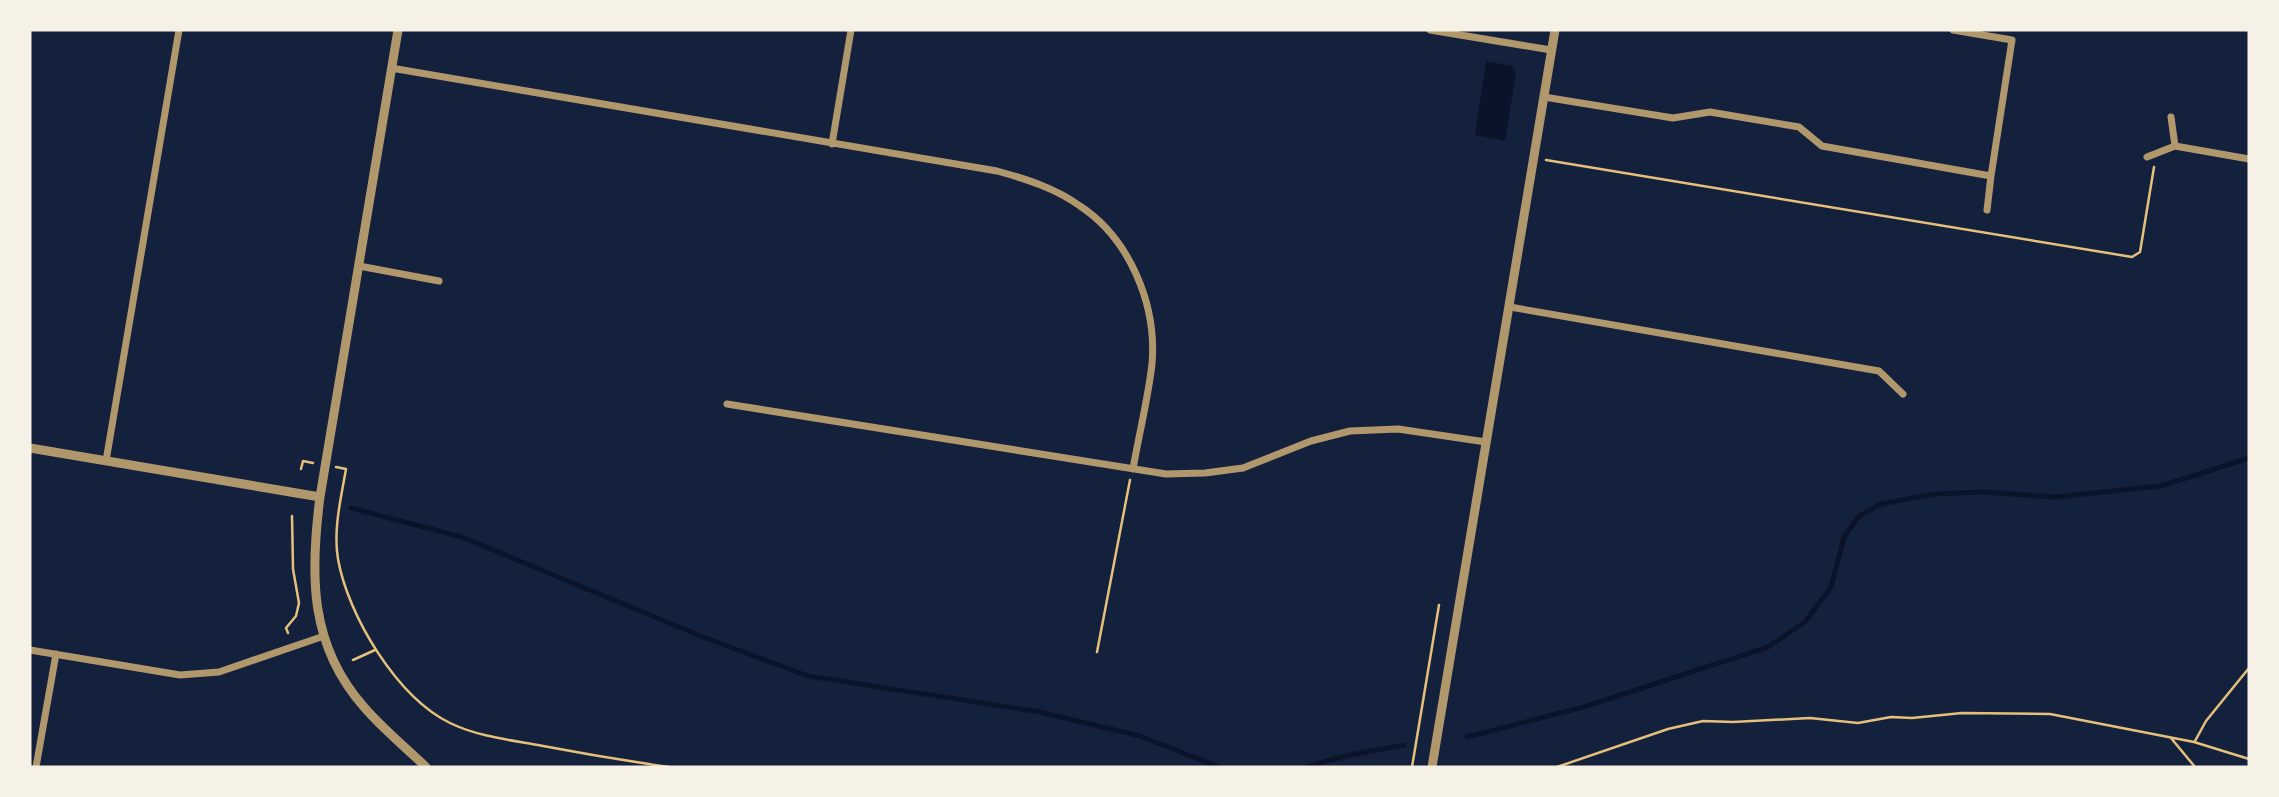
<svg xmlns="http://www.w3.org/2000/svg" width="2279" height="797" font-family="Montserrat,sans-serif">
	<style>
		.water { fill: #0b132b }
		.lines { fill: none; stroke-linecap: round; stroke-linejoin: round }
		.stream { stroke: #0b132b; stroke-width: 5 }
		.path { stroke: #e5c07b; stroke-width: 2.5 }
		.minor { stroke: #b1986c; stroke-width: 7 }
		.tertiary { stroke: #b1986c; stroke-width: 9 }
	</style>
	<rect width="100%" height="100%" fill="#14213d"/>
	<path class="water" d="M1486,61L1512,66L1516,73L1505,141L1475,135Z"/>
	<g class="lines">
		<path class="stream" d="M351,508L462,537L703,637L808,676L1040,712L1140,736L1219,767
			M1467,737L1587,706L1768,647L1805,622L1831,587L1844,537L1859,516L1881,504L1934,494L1983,492L2055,497L2161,486L2249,458
			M1306,767L1345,756L1404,745"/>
		<path class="path" d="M1546,160L2132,257L2140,252L2154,167
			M336,467L346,469C341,498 333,530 338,559C348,616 397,697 450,723C479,737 511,740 543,746C585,754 627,761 669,767
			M301,469L303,461L313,463
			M288,633L286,628L296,616L299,603L293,569L292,516
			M1097,652L1130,480
			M353,660L375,650
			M2171,738L2195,767
			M2195,741L2206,721L2249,668
			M1412,767L1439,605
			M1557,767L1668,729L1703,721L1733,722L1810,718L1858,723L1891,717L1912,718L1962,713L2050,714L2194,742L2249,759"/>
		<path class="minor" d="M1430,30L1551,50
			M391,68L997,171C1026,179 1055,188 1080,206C1130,239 1157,305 1152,364C1148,399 1139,434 1133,469
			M1544,97L1673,118L1710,112L1799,127L1822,146L1991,176L2012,40L1953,30
			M832,144L851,30
			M2175,146L2249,159
			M2147,157L2175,146L2171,117
			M1987,210L1991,176
			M359,266L439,281
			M1510,307L1879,371L1903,394
			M727,404L1166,474L1205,473L1243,468L1311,441L1350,431L1398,429L1486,442
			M106,461L179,30
			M30,650L180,675L219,672L324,636
			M36,767L56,654"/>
		<path class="tertiary" d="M398,30L320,497C310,574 309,645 364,707C382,728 405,747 426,767
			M30,448L320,497
			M1432,767L1555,30"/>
	</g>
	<rect width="2279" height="797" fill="none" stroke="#f6f1e7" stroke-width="63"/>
</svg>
